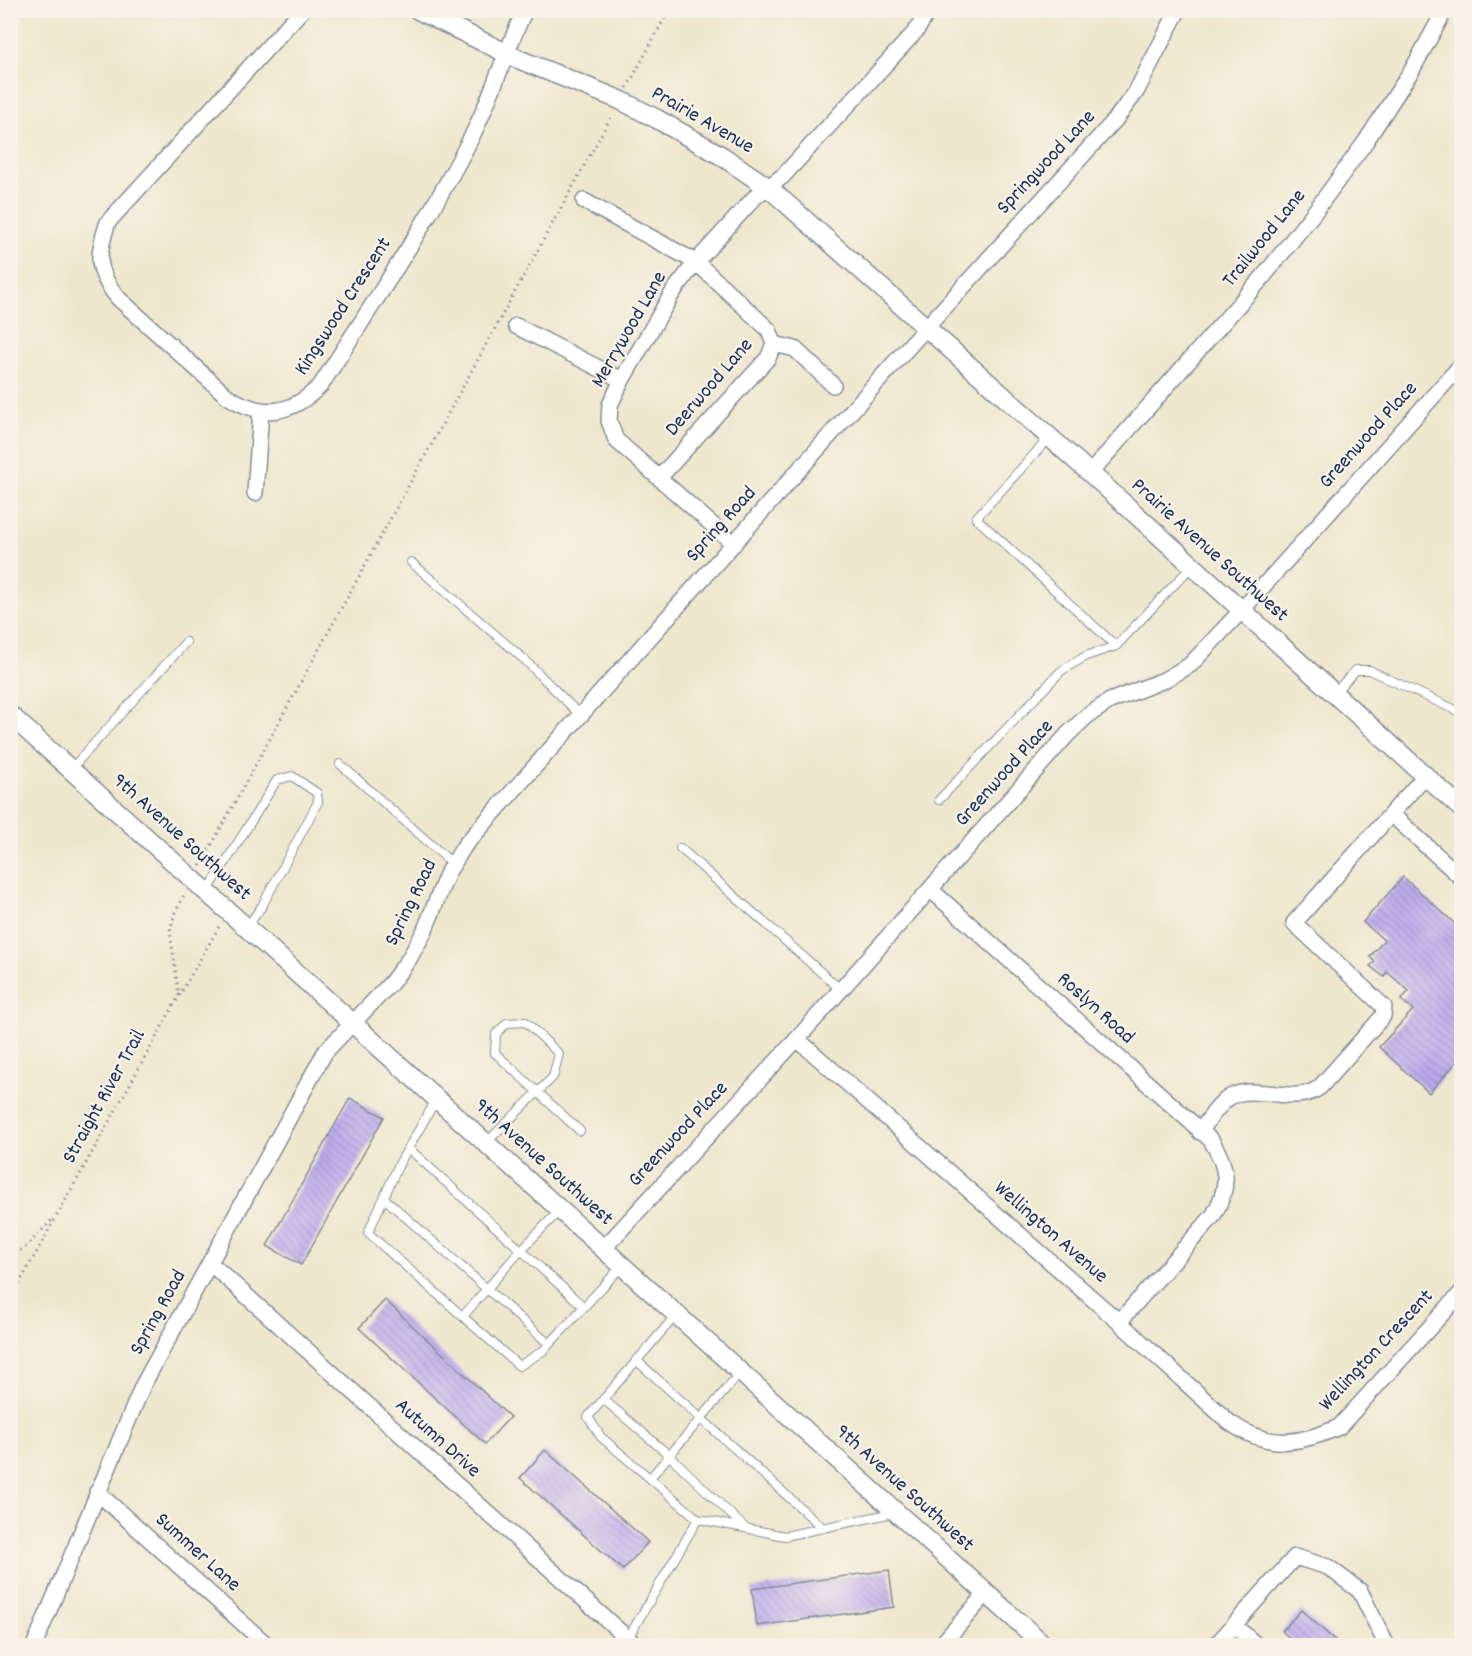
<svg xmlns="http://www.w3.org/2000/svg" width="1472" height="1656" font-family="Dekko,sans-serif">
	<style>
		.building { fill: url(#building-back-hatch) }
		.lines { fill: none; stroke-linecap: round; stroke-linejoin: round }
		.service-casing { stroke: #858b96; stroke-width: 10 }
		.minor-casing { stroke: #858b96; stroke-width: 18 }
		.tertiary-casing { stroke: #858b96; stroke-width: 21 }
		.path { stroke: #858b96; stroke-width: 3; stroke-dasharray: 1.5 4.5; stroke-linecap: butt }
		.service { stroke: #fff; stroke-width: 8 }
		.minor { stroke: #fff; stroke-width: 15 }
		.tertiary { stroke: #fff; stroke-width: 18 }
		.labels { text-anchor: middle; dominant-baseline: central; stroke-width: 4.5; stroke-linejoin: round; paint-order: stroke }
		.street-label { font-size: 21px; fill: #1b2f5e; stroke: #f7f3e8 }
	</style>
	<defs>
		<pattern id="building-back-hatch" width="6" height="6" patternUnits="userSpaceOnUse" patternTransform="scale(1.5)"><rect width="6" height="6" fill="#baa9ed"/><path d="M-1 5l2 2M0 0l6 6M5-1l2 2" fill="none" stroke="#968ac3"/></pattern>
	</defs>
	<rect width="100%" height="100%" fill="#f7f3e8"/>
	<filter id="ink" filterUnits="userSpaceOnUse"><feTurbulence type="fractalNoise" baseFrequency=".0167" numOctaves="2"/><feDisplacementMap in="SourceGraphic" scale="12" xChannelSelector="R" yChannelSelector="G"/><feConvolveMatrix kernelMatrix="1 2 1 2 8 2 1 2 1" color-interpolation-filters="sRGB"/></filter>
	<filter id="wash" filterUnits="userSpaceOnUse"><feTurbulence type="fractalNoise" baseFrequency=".008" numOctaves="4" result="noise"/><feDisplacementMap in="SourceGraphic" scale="24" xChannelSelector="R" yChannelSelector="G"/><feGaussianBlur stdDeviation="1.35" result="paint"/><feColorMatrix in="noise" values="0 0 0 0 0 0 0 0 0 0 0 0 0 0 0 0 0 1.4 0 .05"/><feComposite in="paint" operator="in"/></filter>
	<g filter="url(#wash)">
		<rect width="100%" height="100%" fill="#efe7cd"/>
		<g id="blocks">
			<path class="building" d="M1403,877L1461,929V1057L1429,1093L1379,1047L1413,1010L1401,1000L1409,991L1387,972L1384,977L1370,966L1375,962L1370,957L1384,940L1363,922Z
				M350,1098L384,1117L301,1265L267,1246Z
				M385,1300L510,1417L485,1444L359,1328Z
				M545,1450L648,1542L623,1570L520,1478Z
				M889,1570L894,1607L757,1626L752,1589Z
				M1301,1610L1341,1646H1298L1282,1631Z"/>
		</g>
	</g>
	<g filter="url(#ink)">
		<use href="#blocks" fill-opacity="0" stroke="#858b96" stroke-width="1.5"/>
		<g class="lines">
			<defs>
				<path id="service" d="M1049,438L976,518L1116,646
					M411,562L526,661L580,715
					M1335,692L1356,670H1369L1462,713
					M340,764L453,864
					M71,769L186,642
					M939,800L1061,671L1086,656L1116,646L1192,566
					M680,848L841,990
					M207,892L277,780L292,776L317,793L318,802L262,906L247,927
					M436,1100L399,1164L368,1233L519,1366L543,1351L622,1266
					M487,1142L553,1077L559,1054L526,1022L507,1023L496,1034L495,1053L580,1131
					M408,1148L584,1307
					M384,1198L549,1344
					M677,1314L588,1417L601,1437L698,1519
					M463,1316L521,1250L561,1209
					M636,1360L823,1528
					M603,1399L669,1455L744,1527
					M650,1478L740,1373
					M628,1638L698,1519L785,1536L893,1513"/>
				<path id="minor" d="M302,10L108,222C97,255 95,270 118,298L227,396C263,419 291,415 321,385C373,303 428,223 472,136C492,96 505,52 525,10
					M584,201L696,262L769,330L774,344L768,358L659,478
					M516,326L622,380
					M774,344L795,349L833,385
					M1090,473L1263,277L1316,210L1366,141L1412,70L1445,10
					M255,493L261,411
					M734,544L616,440L609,421L610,405L622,380L673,292L696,262L756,196L783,176L916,31L926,15L927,10
					M1391,814L1425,776
					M931,890L1211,1140C1229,1169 1230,1187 1213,1216L1119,1322
					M797,1039L1119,1322L1229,1422C1267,1449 1298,1445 1339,1427L1462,1292
					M1200,1132C1208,1121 1218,1104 1230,1097C1256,1082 1295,1107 1320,1087L1383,1016L1384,1007L1294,923L1391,814L1462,878
					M604,1248L797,1039L1068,734L1087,716L1110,701L1164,680L1190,665L1241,611L1462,364
					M210,1263L636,1646
					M97,1492L268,1646
					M1234,1625L1257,1646
					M34,1646L143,1385L325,1052L391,983L409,959L424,932L448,872L465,845L913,342L1115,120L1136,92L1178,10
					M940,1646L986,1594
					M1215,1646L1295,1557L1328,1567L1360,1591L1387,1646"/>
				<path id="tertiary" d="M418,10L518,59L620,100L657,119L722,156L769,188L1090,473L1462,809
					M10,715L1045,1646"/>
			</defs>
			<use href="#service" class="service-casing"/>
			<use href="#minor" class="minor-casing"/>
			<use href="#tertiary" class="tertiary-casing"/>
			<path class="path" d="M627,88L669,10
				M200,866L612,115
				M179,996L170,931L175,913L185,893
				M10,1257L27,1246L53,1219
				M10,1300L179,996L220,925"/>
			<use href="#service" class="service"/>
			<use href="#minor" class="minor"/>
			<use href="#tertiary" class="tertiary"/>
		</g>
	</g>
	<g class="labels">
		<g class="street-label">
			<text transform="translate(702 121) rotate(30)">Prairie Avenue</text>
			<text transform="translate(1047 163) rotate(-47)">Springwood Lane</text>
			<text transform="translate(1265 239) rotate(-51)">Trailwood Lane</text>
			<text transform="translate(344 307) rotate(-57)">Kingswood Crescent</text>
			<text transform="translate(630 330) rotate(-60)">Merrywood Lane</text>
			<text transform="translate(710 388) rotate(-49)">Deerwood Lane</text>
			<text transform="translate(1369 436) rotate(-48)">Greenwood Place</text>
			<text transform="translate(722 525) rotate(-48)">Spring Road</text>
			<text transform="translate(1209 551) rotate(42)">Prairie Avenue Southwest</text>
			<text transform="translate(1005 774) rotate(-48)">Greenwood Place</text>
			<text transform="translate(181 838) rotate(42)">9th Avenue Southwest</text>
			<text transform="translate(412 903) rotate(-64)">Spring Road</text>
			<text transform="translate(1095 1009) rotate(42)">Roslyn Road</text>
			<text transform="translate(105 1097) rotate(-61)">Straight River Trail</text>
			<text transform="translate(679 1135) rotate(-47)">Greenwood Place</text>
			<text transform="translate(543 1163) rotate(42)">9th Avenue Southwest</text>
			<text transform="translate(1050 1233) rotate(41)">Wellington Avenue</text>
			<text transform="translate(159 1313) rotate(-61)">Spring Road</text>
			<text transform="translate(1377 1351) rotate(-47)">Wellington Crescent</text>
			<text transform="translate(437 1439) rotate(42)">Autumn Drive</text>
			<text transform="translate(904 1489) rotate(42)">9th Avenue Southwest</text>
			<text transform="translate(197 1553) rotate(42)">Summer Lane</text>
		</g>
	</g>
	<rect width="1472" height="1656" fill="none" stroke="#f7f3e8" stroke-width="36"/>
</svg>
